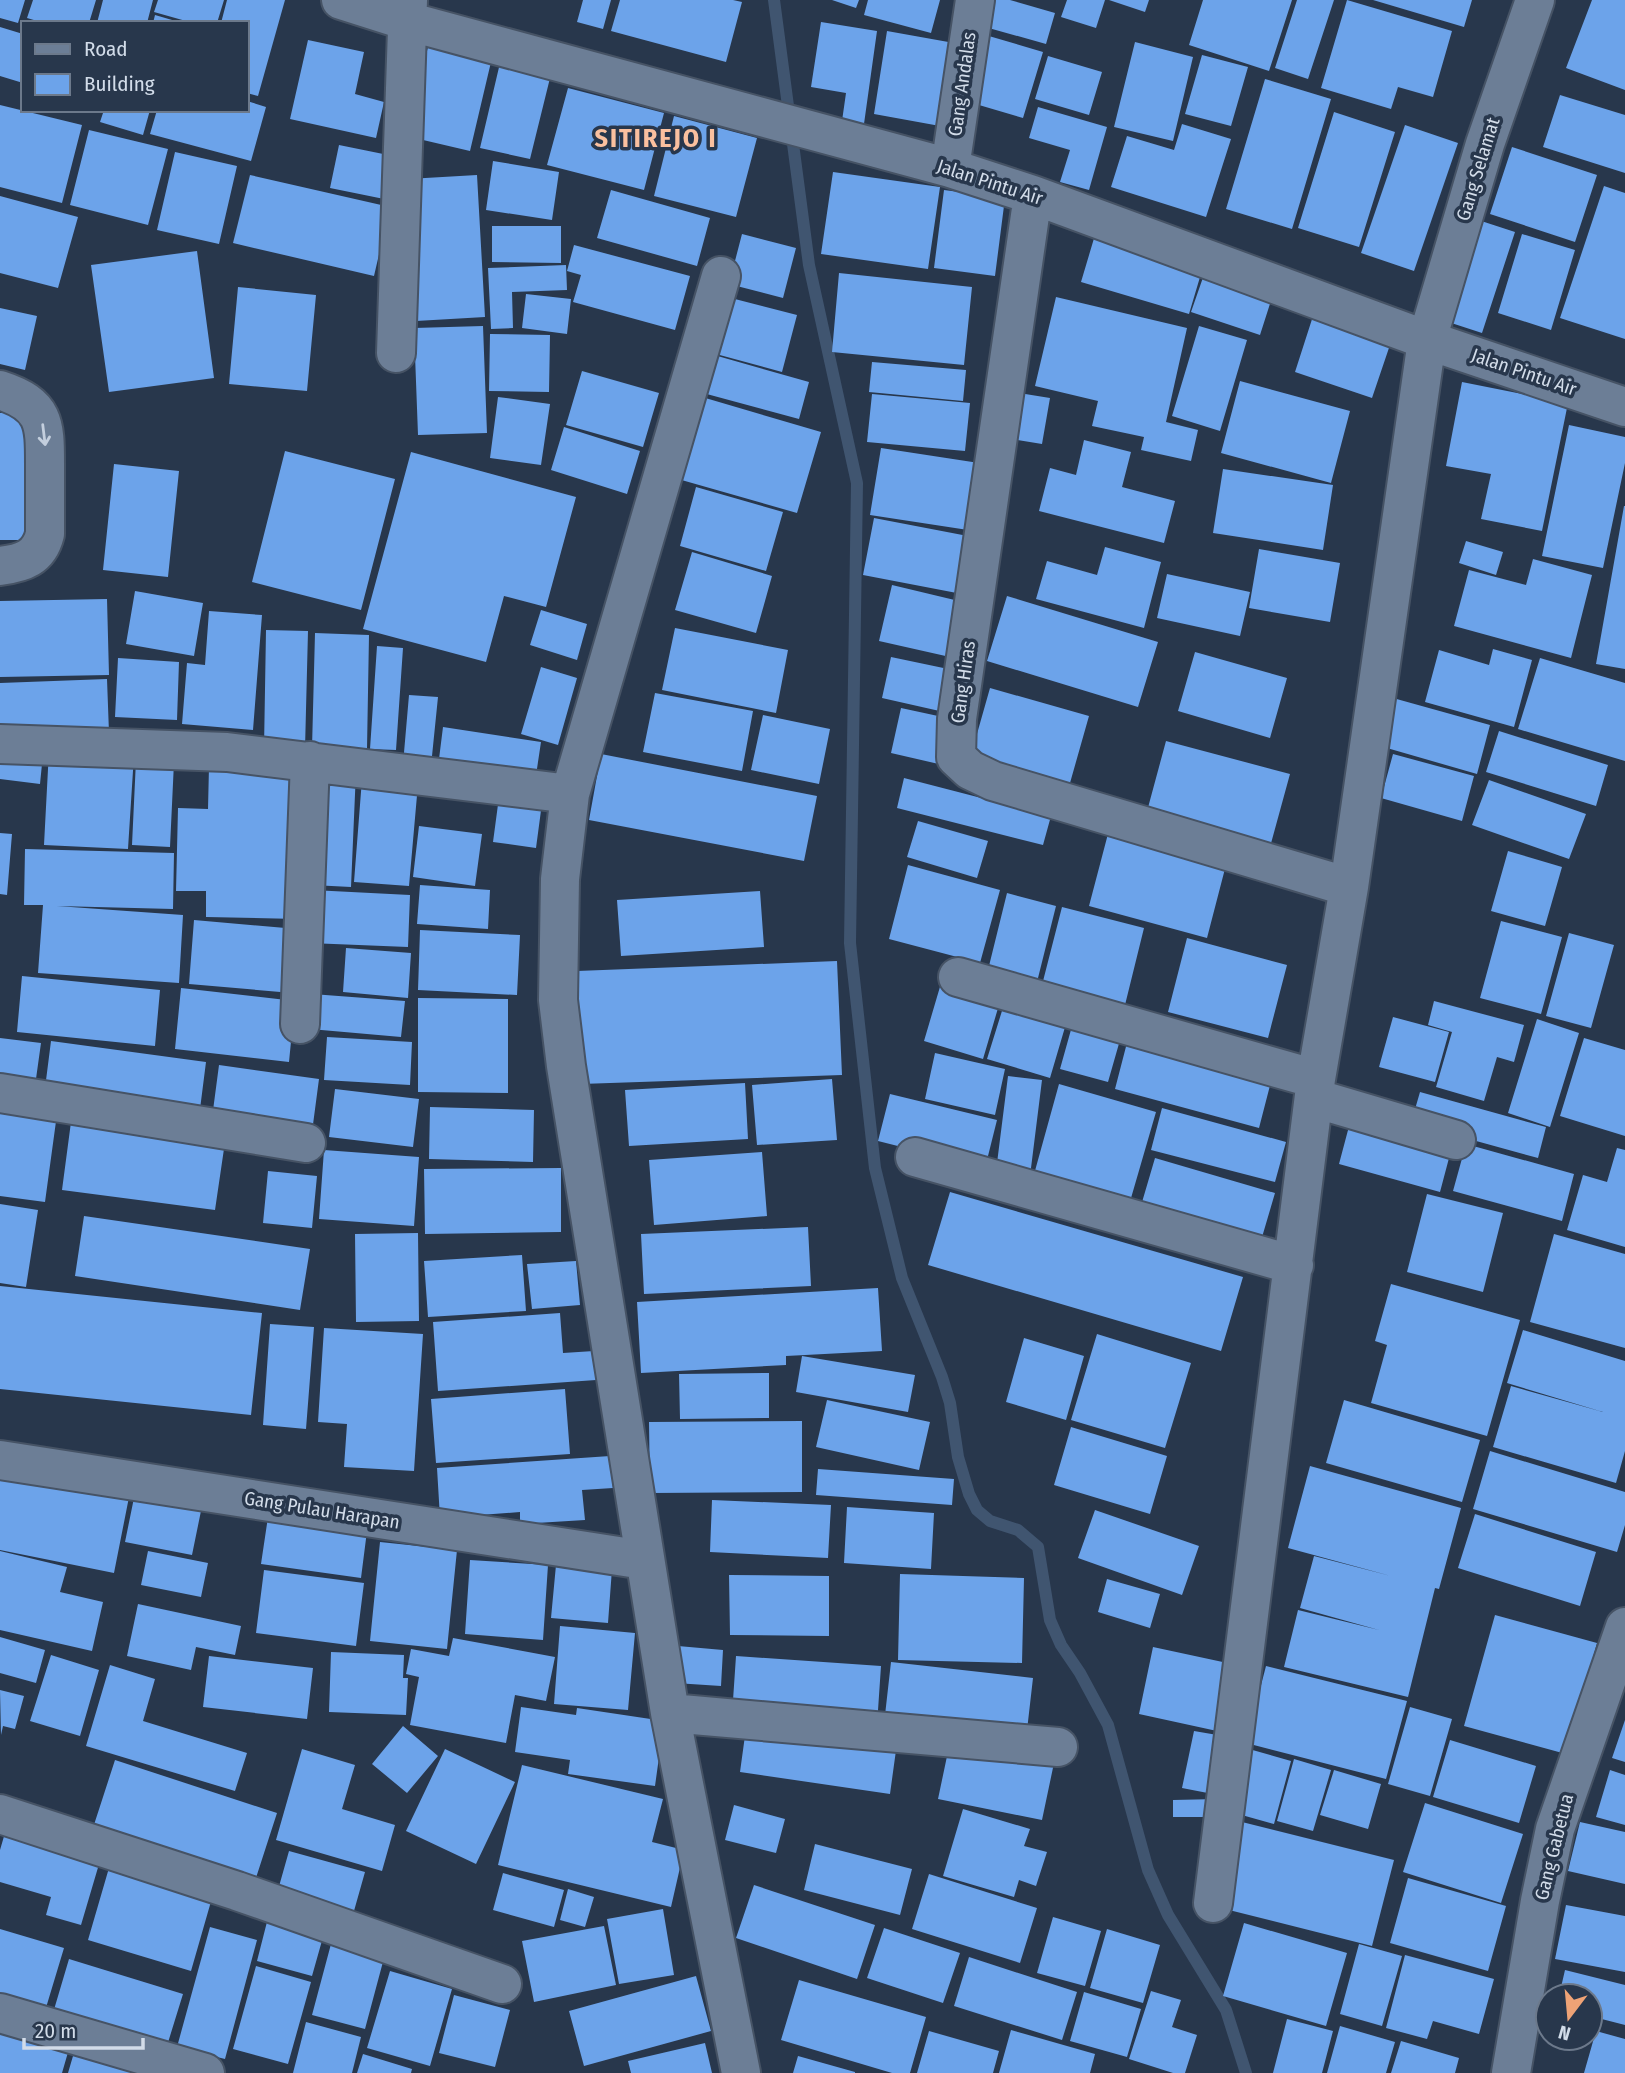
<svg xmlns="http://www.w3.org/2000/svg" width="1625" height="2073" font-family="'Fira Sans Condensed',sans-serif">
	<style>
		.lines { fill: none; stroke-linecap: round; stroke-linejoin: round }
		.stream { stroke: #405570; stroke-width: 12 }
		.building { fill: #6ca3ea }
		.minor-casing { stroke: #465365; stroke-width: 42 }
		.minor { stroke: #6c7e96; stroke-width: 38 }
		.oneway { stroke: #c3cedd }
		.labels { text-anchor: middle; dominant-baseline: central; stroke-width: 7; stroke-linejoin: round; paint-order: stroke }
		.street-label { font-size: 19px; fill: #d2dce9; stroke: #28374c }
		.district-label { font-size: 26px; font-weight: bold; letter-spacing: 2px; fill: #fac09f; stroke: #28374c }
	</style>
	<rect width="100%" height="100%" fill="#28374c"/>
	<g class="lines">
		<path class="stream" d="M774,0L809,265L857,483L850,943L875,1168L902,1278L942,1377L950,1403L958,1457L969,1494L977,1510L990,1521L1018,1530L1038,1547L1050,1620L1061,1645L1080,1673L1108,1725L1148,1870L1168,1915L1226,2010L1246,2073"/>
	</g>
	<path class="building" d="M0,0H25L18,23L0,18Z
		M33,0H96L89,23H44L27,18Z
		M103,0H153L147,23H97Z
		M158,0H224L217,23H193L154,12Z
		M227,0H285L258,96L247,93V23H221Z
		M583,0H611L603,29L577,22Z
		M620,0H733L742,2L726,62L611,31Z
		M832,0H859L856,8Z
		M868,0H940L931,33L864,15Z
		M986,0H1010L1055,13L1046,44L978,25Z
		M1067,0H1105L1096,28L1061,17Z
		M1109,0H1149L1145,12Z
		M1203,0H1292L1269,71L1189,45Z
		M1297,0H1334L1308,79L1275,68Z
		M1347,0L1452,31L1433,97L1398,87L1391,109L1321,88Z
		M1373,0H1472L1464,27Z
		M1592,0H1625V90L1566,68Z
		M155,15L179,22V23H153Z
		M821,22L877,31L863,131L841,128L846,93L811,87Z
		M0,27L23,34V83L0,76Z
		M887,31L954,43L940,126L874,114Z
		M982,34L1043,52L1023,118L962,100Z
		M308,40L364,52L355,94L384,102L376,138L290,119Z
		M1135,42L1193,57L1173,141L1114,127Z
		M428,47L491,62L470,151L406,136Z
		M1202,55L1248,67L1231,126L1185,114Z
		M1048,56L1102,72L1089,115L1035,99Z
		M500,63L551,74L530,159L480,148Z
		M1265,79L1331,99L1292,229L1226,209Z
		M568,88L664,113L644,190L547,165Z
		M1560,95L1625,115V173L1543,147Z
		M247,101L266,107L251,161L150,134L157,110H247Z
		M0,105L82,125L62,203L0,187Z
		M1038,107L1107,127L1089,190L1060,182L1070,150L1029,138Z
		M104,110H150L143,135L100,122Z
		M1334,112L1395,132L1359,247L1298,228Z
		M674,116L757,138L736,217L654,196Z
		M1182,124L1231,139L1206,217L1111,187L1127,136L1174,150Z
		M1405,125L1458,143L1414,271L1361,253Z
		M89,130L168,149L148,225L70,205Z
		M339,145L398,157L389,200L330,188Z
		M1512,147L1597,175L1575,242L1490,214Z
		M175,152L237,166L219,244L157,230Z
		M493,161L559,172L552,220L486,210Z
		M833,172L940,187L928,269L821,254Z
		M250,175L390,207L374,276L233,243Z
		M477,175L485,317L416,321L408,179Z
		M1604,186L1625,193V339L1560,318Z
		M611,190L710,218L697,266L597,238Z
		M944,190L1005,198L995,276L934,268Z
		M0,196L78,217L58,288L0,273Z
		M1469,217L1515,232L1482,333L1436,318Z
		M492,226H561V263L492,262Z
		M742,234L796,248L783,298L729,284Z
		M1522,234L1575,250L1551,330L1498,313Z
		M1095,235L1203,267L1189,314L1081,282Z
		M574,245L690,276L675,330L573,302L581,275L567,271Z
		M197,251L214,378L109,392L91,265Z
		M566,265L567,290L512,292L513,328L491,329L488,268Z
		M1207,266L1275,288L1260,335L1191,312Z
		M839,273L972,287L964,365L832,352Z
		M238,287L316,295L307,391L229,384Z
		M526,294L571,299L567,334L522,328Z
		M1056,297L1187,328L1166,422L1198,430L1191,461L1141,450L1144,437L1092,426L1098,401L1035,386Z
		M731,298L797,315L782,372L716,354Z
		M0,308L37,316L25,370L0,364Z
		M1314,313L1392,339L1372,398L1295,372Z
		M483,326L487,433L418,435L414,328Z
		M1199,326L1247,340L1220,431L1172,416Z
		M490,334L550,335L549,392L489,391Z
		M714,355L809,382L799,419L703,393Z
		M872,362L966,370L963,401L869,392Z
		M582,371L659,393L643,447L566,425Z
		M1240,381L1350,411L1331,483L1221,453Z
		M1462,382L1568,403L1542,531L1481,519L1491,474L1446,466Z
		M1013,392L1050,398L1042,444L1005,438Z
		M872,394L970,403L965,451L867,442Z
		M498,397L550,404L541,465L490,458Z
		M702,397L821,432L797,513L678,479Z
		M0,413H26L28,540H0Z
		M1569,425L1625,437V463L1603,568L1542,556Z
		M564,427L640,451L627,494L551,470Z
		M1084,440L1131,452L1122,487L1175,501L1164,543L1039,511L1050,468L1076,475Z
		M881,448L979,463L968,530L870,515Z
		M285,451L395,479L361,610L252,582Z
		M411,452L576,497L546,607L504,596L486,662L363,629Z
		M114,464L179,471L168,577L103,570Z
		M1223,469L1333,485L1323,550L1213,533Z
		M696,487L783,512L766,571L680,546Z
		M1624,506H1625V669L1596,664Z
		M874,518L973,537L962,594L863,575Z
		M1466,541L1503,552L1496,575L1459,563Z
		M1105,547L1161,562L1144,628L1036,599L1047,561L1097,575Z
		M1259,549L1340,563L1330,622L1249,608Z
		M692,552L772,576L756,633L675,610Z
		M1533,559L1592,575L1571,658L1454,626L1469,570L1526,585Z
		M1167,574L1250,592L1240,636L1157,618Z
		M892,585L963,602L950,657L879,641Z
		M135,591L203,603L194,656L126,644Z
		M1007,596L1158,642L1138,707L987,661Z
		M107,599L109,675L0,677V601Z
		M541,610L587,624L577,660L530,645Z
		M209,611L262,615L253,730L182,724L187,663L205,665Z
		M675,628L788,650L776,713L662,690Z
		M266,630L308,631L305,749L264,748Z
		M315,633L369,635L367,749L312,748Z
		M377,646L403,648L396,750L370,749Z
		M1493,649L1532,660L1514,727L1425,702L1439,650L1489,665Z
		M1195,652L1287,678L1270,738L1178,711Z
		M891,657L953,670L944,712L882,698Z
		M118,658L179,662L177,720L115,717Z
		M1540,658L1625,683V761L1518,729Z
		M541,667L577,678L558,745L521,734Z
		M107,679L109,733L0,736V683Z
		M990,688L1089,716L1070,783L971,755Z
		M655,693L753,711L742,771L643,752Z
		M409,695L438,697L431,766L403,764Z
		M1393,698L1490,725L1477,774L1380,746Z
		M901,708L952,719L943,765L891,753Z
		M763,715L830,729L819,784L751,770Z
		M443,727L541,742L535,782L438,767Z
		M1499,731L1608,765L1596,806L1486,772Z
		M1166,741L1290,774L1270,847L1146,815Z
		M0,748L43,754L40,784L0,779Z
		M49,750L134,755L128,849L44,845Z
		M601,754L817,796L804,861L589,820Z
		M1393,754L1474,776L1462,821L1381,798Z
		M136,760L174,762L170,847L132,845Z
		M209,766L301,768L298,919L206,917V891H176L178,808L208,809Z
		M316,770L356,771L351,887L312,885Z
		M904,778L1051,816L1043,845L897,808Z
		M362,779L418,784L409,886L354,882Z
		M1489,780L1586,814L1569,859L1472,825Z
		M499,797L542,803L536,848L493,842Z
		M918,821L988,841L977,878L907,857Z
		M419,826L482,834L475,886L413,877Z
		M1109,830L1227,861L1207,938L1089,906Z
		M0,833L12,834L7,895L0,894Z
		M25,849L174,853L173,909L57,906L183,915L179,983L38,973L43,905H24Z
		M1508,851L1562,867L1545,926L1491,911Z
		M908,865L1000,890L980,963L889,939Z
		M420,885L490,890L488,929L417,924Z
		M312,890L410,895L408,947L309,943Z
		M760,891L764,947L621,956L617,900Z
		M1007,893L1056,906L1037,982L988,970Z
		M1062,907L1144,928L1125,1005L1042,985Z
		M194,920L297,929L292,993L189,984Z
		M1501,921L1562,937L1541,1014L1480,998Z
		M420,930L520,935L517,995L418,990Z
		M1569,933L1614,945L1591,1028L1546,1016Z
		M1187,938L1287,965L1268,1038L1168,1012Z
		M346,948L411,953L408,998L343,992Z
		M837,961L842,1075L581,1084L577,971Z
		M22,976L160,990L155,1046L17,1032Z
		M942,980L1001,998L983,1059L924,1041Z
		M181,988L295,1001L289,1062L175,1049Z
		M312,994L405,1001L401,1037L310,1029Z
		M418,998L508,999V1093L418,1092Z
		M1006,998L1068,1017L1050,1078L987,1059Z
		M1434,1001L1524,1025L1514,1062L1497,1057L1484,1101L1436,1087L1452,1032L1428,1025Z
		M1393,1017L1449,1032L1435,1082L1379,1067Z
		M1074,1019L1122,1033L1108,1082L1060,1069Z
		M1537,1019L1579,1033L1550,1127L1508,1113Z
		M1129,1035L1273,1074L1259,1128L1115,1089Z
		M327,1037L412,1042L410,1085L324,1080Z
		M0,1038L41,1043L35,1086L0,1081Z
		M1584,1038L1625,1050V1136L1560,1116Z
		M51,1041L206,1062L199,1117L44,1096Z
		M935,1053L1005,1069L995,1115L925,1099Z
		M219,1065L319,1079L312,1132L212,1118Z
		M1008,1076L1042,1080L1030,1176L996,1171Z
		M832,1079L837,1140L757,1145L752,1085Z
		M745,1083L748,1139L629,1146L625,1090Z
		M1059,1084L1156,1112L1129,1205L1033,1178Z
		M335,1089L419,1099L413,1147L329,1137Z
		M1420,1092L1546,1127L1538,1158L1411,1123Z
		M890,1094L997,1120L985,1168L878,1141Z
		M0,1107L57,1114L45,1202L0,1196Z
		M430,1107L534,1110L533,1162L429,1159Z
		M1162,1108L1286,1142L1275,1182L1151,1150Z
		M1352,1115L1453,1143L1440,1192L1339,1164Z
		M71,1122L225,1142L215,1210L62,1190Z
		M1466,1144L1574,1174L1562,1221L1453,1191Z
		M1617,1148L1625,1150V1247L1567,1230L1583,1175L1607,1182Z
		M324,1150L419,1157L414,1226L319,1219Z
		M762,1152L767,1216L654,1225L649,1160Z
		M1155,1158L1275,1193L1260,1244L1140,1209Z
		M561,1168V1232L425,1234L424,1169Z
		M268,1171L317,1176L312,1228L263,1223Z
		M950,1192L1243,1277L1221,1351L928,1265Z
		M1427,1194L1503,1213L1483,1292L1407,1272Z
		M0,1204L38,1210L26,1287L0,1283Z
		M84,1216L310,1249L300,1310L75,1276Z
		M808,1227L811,1286L644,1294L641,1234Z
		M418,1233L419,1321L356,1322L355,1234Z
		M1554,1234L1625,1254V1348L1530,1322Z
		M522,1255L526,1311L428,1317L424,1261Z
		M576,1261L580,1305L532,1309L527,1264Z
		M1391,1284L1520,1320L1487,1436L1371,1403L1387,1345L1375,1341Z
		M0,1286L262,1313L251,1415L0,1389Z
		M878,1288L882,1351L786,1356V1365L641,1373L637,1302Z
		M560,1313L563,1353L594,1351L596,1380L438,1391L433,1322Z
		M270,1324L314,1327L306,1429L263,1425Z
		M324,1328L423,1334L414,1471L344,1467L347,1424L318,1422Z
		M1523,1330L1625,1361V1451L1616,1483L1493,1447L1511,1386L1603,1412L1507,1383Z
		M1097,1334L1191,1363L1165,1448L1071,1420Z
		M1024,1338L1084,1356L1066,1420L1006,1402Z
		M802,1356L915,1375L908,1412L796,1392Z
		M769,1373V1418L680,1419L679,1374Z
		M565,1389L570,1454L436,1463L431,1399Z
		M827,1400L930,1422L919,1470L816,1447Z
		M1344,1400L1480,1440L1462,1502L1326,1463Z
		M802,1421V1492L650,1493L649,1422Z
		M1071,1427L1167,1456L1150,1514L1054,1485Z
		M1490,1451L1625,1492V1525L1617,1552L1473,1509Z
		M610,1456L613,1488L582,1490L585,1520L520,1524V1512L440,1518L437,1468Z
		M0,1466L130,1492L114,1573L0,1550Z
		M1310,1466L1461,1508L1439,1589L1435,1588L1408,1697L1284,1667L1298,1610L1379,1630L1300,1608L1314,1556L1391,1576L1288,1548Z
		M818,1469L954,1479L952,1505L816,1495Z
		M135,1493L202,1506L192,1555L125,1542Z
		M712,1500L831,1505L828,1558L710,1552Z
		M847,1507L934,1513L931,1569L844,1563Z
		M1095,1510L1199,1546L1182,1595L1078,1558Z
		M1475,1514L1596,1552L1580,1606L1458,1568Z
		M268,1517L367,1531L361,1578L261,1564Z
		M380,1542L457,1550L447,1649L370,1641Z
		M0,1551L67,1567L60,1592L103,1602L92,1651L0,1630Z
		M148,1551L208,1563L201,1597L141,1585Z
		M470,1560L548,1565L543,1640L465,1634Z
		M556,1565L612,1569L608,1623L551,1618Z
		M264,1570L364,1583L356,1646L256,1633Z
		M900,1574L1024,1578L1022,1663L898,1660Z
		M729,1575L829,1576V1636L730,1635Z
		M1107,1579L1160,1594L1150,1628L1098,1612Z
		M138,1604L241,1626L235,1655L196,1647L191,1670L127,1656Z
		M1495,1615L1597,1643L1566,1754L1464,1726Z
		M560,1626L635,1633L628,1710L554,1704Z
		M0,1637L45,1650L36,1683L0,1673Z
		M453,1638L555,1657L546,1701L515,1695L506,1743L410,1725L419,1677L406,1674L411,1649L449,1656Z
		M678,1646L723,1650L721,1686L675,1683Z
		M1153,1647L1232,1664L1217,1731L1139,1714Z
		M331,1652L404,1655L403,1678H408L406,1715L329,1712Z
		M51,1655L99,1670L80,1736L30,1721Z
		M209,1656L313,1668L307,1719L203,1707Z
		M736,1656L881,1666L877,1725L732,1715Z
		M891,1662L1033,1678L1026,1739L884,1724Z
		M110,1665L155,1679L143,1721L247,1753L235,1791L86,1746Z
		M1266,1666L1407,1701L1386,1779L1246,1743Z
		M0,1690L24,1696L15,1729L3,1726L1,1735Z
		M521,1707L576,1715L577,1708L664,1721L655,1786L568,1774L570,1760L515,1752Z
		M1410,1707L1452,1719L1430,1796L1388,1784Z
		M1625,1720V1762L1612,1758Z
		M747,1721L897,1743L890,1794L740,1772Z
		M403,1726L438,1756L407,1793L372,1764Z
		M1194,1731L1229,1737L1218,1795L1182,1788Z
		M1450,1740L1536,1766L1519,1823L1433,1797Z
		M950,1742L1054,1763L1042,1820L938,1799Z
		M302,1749L355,1765L342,1809L395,1825L382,1871L276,1840Z
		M445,1749L515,1782L476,1864L406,1831Z
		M1249,1749L1291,1761L1274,1824L1231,1812Z
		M1294,1759L1331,1770L1313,1831L1277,1821Z
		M115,1760L277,1813L253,1887L91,1834Z
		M522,1765L663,1799L652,1842L684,1850L671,1907L498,1865Z
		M1334,1770L1381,1784L1368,1829L1320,1815Z
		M1610,1770L1625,1775V1825L1596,1817Z
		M1218,1799V1817H1173V1800Z
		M1425,1803L1523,1834L1501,1903L1403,1872Z
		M734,1805L785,1819L776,1853L725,1840Z
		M963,1809L1030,1829L1024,1846L1047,1852L1036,1886L1019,1880L1014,1897L943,1876Z
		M1238,1821L1394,1860L1372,1946L1217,1907Z
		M1580,1822L1625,1832V1884L1568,1871Z
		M7,1826L102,1854L81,1925L46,1915L51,1897L0,1882V1850Z
		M815,1844L912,1869L900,1915L804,1890Z
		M289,1851L365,1872L352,1918L276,1897Z
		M111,1861L214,1891L191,1971L88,1940Z
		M503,1873L564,1890L554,1927L493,1910Z
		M929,1874L1037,1908L1020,1963L912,1929Z
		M1408,1878L1506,1906L1488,1971L1390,1943Z
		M754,1885L875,1925L857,1979L736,1938Z
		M568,1889L594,1897L585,1927L560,1920Z
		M1566,1905L1625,1916V1972L1555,1959Z
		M663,1909L674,1975L619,1984L607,1919Z
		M269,1914L325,1930L312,1976L257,1961Z
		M1053,1917L1101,1931L1085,1986L1037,1973Z
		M1244,1923L1347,1953L1326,2026L1223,1996Z
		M604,1926L616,1985L534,2002L522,1941Z
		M210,1927L257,1940L225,2059L177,2047Z
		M884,1928L960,1953L943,2003L867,1978Z
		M0,1929L64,1948L45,2011L0,1997Z
		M1107,1929L1160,1945L1143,2003L1090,1988Z
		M331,1944L384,1958L365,2029L312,2015Z
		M1359,1944L1402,1956L1382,2026L1340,2014Z
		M1405,1955L1494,1979L1479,2034L1433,2021L1427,2039L1386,2028Z
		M969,1957L1077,1992L1062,2040L954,2006Z
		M69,1959L183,1994L166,2049L53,2013Z
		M256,1966L311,1982L288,2064L233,2049Z
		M1565,1970L1625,1985V2025L1590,2016V1996H1559Z
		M390,1971L452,1989L430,2066L367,2048Z
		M696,1976L711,2031L584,2066L569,2011Z
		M799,1980L926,2017L910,2073H892L781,2040Z
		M1151,1991L1181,2000L1172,2027L1197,2035L1185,2073H1173L1129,2059Z
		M1084,1992L1141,2009L1127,2057L1070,2041Z
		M454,1995L510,2010L495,2067L439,2053Z
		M0,2015L73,2035L62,2073H0Z
		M1287,2019L1333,2031L1322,2073H1273Z
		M306,2022L361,2037L352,2073H293Z
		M1340,2026L1395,2042L1386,2073H1327Z
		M1011,2030L1095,2054L1090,2073H999Z
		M929,2031L999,2051L993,2073H917Z
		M1596,2031L1625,2039V2073H1584Z
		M78,2039L164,2073H68Z
		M1401,2041L1459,2058L1455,2073H1391Z
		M705,2043L712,2073H631L628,2061Z
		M363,2054L412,2069L411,2073H357Z
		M798,2056L855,2072V2073H793Z"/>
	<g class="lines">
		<defs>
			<path id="minor" d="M341,0L407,21L950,168L1033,195L1427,340L1625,407
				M950,168L975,0
				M1033,195L957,719L956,757L970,770L993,781L1349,887
				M721,276L570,794L560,879L558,1000L566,1066L670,1713L741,2073
				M396,353L408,0
				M0,390C46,405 45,424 45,467C45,489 45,511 45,534C39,558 23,563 0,566
				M0,744L227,752L570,794
				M958,977L1316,1079
				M300,1024L310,761
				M0,1093L306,1143
				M1314,1098L1456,1140
				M915,1157L1294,1265
				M0,1460L644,1560
				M670,1713L1058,1747
				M0,1814L237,1891L502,1984
				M1213,1903L1316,1079L1349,887L1427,340L1485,144L1535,0
				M0,2013L205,2073
				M1511,2073L1540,1901L1555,1829L1625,1627"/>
		</defs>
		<use href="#minor" class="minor-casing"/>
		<use href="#minor" class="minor"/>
	</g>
	<defs><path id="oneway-shaft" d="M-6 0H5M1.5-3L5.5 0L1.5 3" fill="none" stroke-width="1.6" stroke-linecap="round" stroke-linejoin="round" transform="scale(1.75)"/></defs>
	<use class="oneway" href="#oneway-shaft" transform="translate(44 435) rotate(83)"/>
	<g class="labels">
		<g class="street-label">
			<text transform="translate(962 84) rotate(-82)">Gang Andalas</text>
			<text transform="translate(1478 169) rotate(-73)">Gang Selamat</text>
			<text transform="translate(990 182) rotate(18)">Jalan Pintu Air</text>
			<text transform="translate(1524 372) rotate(19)">Jalan Pintu Air</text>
			<text transform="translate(963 682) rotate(-82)">Gang Hiras</text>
			<text transform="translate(322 1510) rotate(9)">Gang Pulau Harapan</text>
			<text transform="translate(1554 1847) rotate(-76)">Gang Gabetua</text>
		</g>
		<g class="district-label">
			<text x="656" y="138">SITIREJO I</text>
		</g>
	</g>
	<rect x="21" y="21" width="228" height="91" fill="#28374c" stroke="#6c798b" stroke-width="2"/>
	<rect x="35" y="44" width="35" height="10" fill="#6c7e96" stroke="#6c798b" stroke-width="2"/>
	<text x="84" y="56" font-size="21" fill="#d2dce9">Road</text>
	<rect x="35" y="74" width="35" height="21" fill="#6ca3ea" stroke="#6c798b" stroke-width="2"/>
	<text x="84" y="91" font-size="21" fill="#d2dce9">Building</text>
	<g transform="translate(1569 2017) rotate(196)"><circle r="33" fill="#28374c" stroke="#6c798b" stroke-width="2"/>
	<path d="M0-5L12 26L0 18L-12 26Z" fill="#efa376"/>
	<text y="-10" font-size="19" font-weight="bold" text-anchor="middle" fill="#d2dce9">N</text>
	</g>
	<path d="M24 2038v10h119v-10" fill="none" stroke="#d2dce9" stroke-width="3.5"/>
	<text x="35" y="2038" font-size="21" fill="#d2dce9" stroke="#28374c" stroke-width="5" paint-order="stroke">20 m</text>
</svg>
